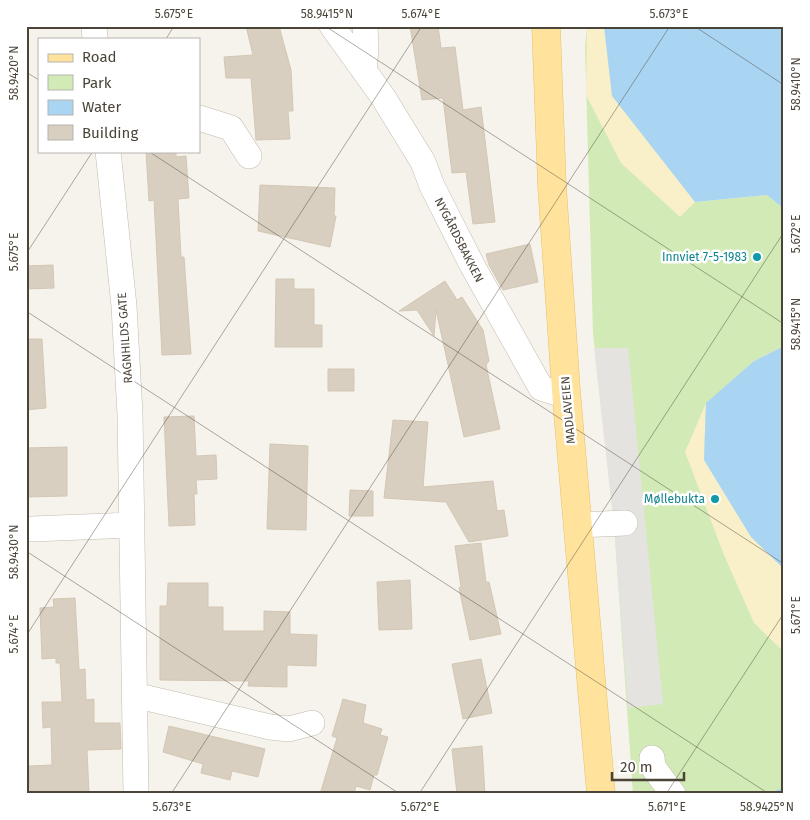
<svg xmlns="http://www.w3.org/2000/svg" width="810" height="820" font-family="'Fira Sans',sans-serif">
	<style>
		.green { fill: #d2eab5 }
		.sand { fill: #f9efc9 }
		.parking { fill: #e5e3e0 }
		.water { fill: #a9d4f2 }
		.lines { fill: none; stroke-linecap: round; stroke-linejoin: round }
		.stream { stroke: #a9d4f2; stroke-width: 8 }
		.building { fill: #d8cfc1; stroke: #d3c7b4 }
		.minor-casing { stroke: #c2bbae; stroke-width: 26 }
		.major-casing { stroke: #e6c16a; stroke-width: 29 }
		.minor { stroke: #fff; stroke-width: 25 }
		.major { stroke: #ffe39c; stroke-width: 28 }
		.ticks { fill: none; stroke: #4b4439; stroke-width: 1; stroke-opacity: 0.45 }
		.culture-dot { fill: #0f9aa8; stroke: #fff; stroke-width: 2 }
		.labels { text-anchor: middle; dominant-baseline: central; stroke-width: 5; stroke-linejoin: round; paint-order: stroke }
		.street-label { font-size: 12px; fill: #4b4439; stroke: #fff }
		.culture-label { font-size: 12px; fill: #0d838f; stroke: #fff; text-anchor: end }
		.neatline { fill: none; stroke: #4b4439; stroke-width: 2 }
		.ticks-label { font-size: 12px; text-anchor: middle; fill: #4b4439 }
	</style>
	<rect width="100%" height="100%" fill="#f6f3ec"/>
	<path class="green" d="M587,26H604L612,96L695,202L767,195L784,209V346L754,361L707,403L704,460L751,537L784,569V794H633L614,525L593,333L585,47Z"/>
	<path class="sand" d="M587,26H604L612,96L695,202L680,217L621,163L586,95Z
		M706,403L704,460L751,537L784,569V652L754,623L724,555L685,452Z"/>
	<path class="parking" d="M594,348H628L663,704L628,708L614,525Z"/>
	<path class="water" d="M604,26H784V209L767,195L695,202L612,96Z
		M784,346V569L751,537L704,460L706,403L754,361Z"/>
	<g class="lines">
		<path class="stream" d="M778,794L784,792"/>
	</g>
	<path class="building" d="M246,26H279L291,70L293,111H288L290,139L256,140L251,78H226L224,57L253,55Z
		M410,26H438L441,48L455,47L463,110L481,107L495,222L473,224L466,172L452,173L443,98L422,100Z
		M146,151H176V157L186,156L189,198L178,199L181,257H184L191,354L162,355L154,200L149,201Z
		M260,185L335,188L334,216H336L330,247L258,231Z
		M530,244L538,282L503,290L489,265L486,254Z
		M53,265L54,288L26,289V266Z
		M276,279H294V289H314V325H322V347H275Z
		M445,281L457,300L462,297L483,330L489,361L486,365L500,429L464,437L436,310L434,336L417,310L399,311Z
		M26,339H42L46,408L26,410Z
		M328,369H354V391H328Z
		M194,416L196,456L216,455L217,479L196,480L197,494H194L195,525L169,526L164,417Z
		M393,420L428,422L423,487L493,481L497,511L504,510L508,536L469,542L446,502L384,498Z
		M270,444L308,446L306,530L267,529Z
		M67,447V496L26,497V448Z
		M350,490L373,491V516H349Z
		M481,543L486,582H489L501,634L470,640L459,588L461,587L455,546Z
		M410,580L412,629L379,630L377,582Z
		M168,583H208V607H223V631H264V611L290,612V634L317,635L316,666L287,665V687L248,686L249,681L160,680V606H167Z
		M75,598L79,670L85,669L86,700L94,699V723H120L121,749L87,750L89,794H30L29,766L52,765L51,727L43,728L42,702H62L60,663H56V658L42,659L40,608L54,607L53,599Z
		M481,659L492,713L463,719L452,664Z
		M343,699L366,705L363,723L382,729L380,735L388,737L377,775H374L370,790L356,786L354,794H320L337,738L332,736Z
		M169,726L265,749L258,777L232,771L230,780L201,773L203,764L163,752Z
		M482,746L485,794H457L452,749Z"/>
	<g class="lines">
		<defs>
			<path id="minor" d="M94,26L95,39
				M332,26L383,97L423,162L432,186L472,265L541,388L553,392L566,390
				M364,71L366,48L365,26
				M199,118L231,128L249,156
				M108,151L124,306L130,414L136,794
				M578,525L625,523
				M32,529L132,525
				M134,695L270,727L289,729L312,723
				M652,758L653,767L673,794"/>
			<path id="major" d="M546,26L552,186L566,390L601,794"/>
		</defs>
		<use href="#minor" class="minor-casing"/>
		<use href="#major" class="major-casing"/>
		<use href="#minor" class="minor"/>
		<use href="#major" class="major"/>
	</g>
	<path class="ticks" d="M325,26L784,324M694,26L784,85M166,39L174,26M26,72L39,80M148,151L784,564M26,254L93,151M26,311L769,794M26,551L400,794M26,636L422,26M26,791L31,794M171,794L670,26M419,794L784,232M666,794L784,613"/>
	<g class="culture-dot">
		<circle cx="757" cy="257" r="5"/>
		<circle cx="715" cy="499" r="5"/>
	</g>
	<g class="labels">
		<g class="street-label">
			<text transform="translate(459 240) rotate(63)">NYGÅRDSBAKKEN</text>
			<text transform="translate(125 338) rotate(-94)">RAGNHILDS GATE</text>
			<text transform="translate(568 410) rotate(-95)">MADLAVEIEN</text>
		</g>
		<g class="culture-label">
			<text x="747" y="257">Innviet 7-5-1983</text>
			<text x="705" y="499">Møllebukta</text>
		</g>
	</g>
	<rect width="810" height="820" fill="none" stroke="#ffffff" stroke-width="55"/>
	<rect x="38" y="38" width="162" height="115" fill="#ffffff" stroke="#b7b4b0"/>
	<rect x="48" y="54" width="25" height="8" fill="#ffe39c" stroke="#b7b4b0"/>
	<text x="82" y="62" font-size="15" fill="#4b4439">Road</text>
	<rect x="48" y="75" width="25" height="15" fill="#d2eab5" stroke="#b7b4b0"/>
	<text x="82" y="88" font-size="15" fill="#4b4439">Park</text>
	<rect x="48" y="100" width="25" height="15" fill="#a9d4f2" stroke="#b7b4b0"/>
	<text x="82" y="112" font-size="15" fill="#4b4439">Water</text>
	<rect x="48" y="125" width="25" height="15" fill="#d8cfc1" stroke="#b7b4b0"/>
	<text x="82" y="138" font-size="15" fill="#4b4439">Building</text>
	<path d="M612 772v8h72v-8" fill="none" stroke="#4b4439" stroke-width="2.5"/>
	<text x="620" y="772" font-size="15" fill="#4b4439" stroke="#ffffff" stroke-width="4" paint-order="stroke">20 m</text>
	<rect x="28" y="28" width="754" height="764" class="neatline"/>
	<g class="ticks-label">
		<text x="174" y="18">5.675°E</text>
		<text x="327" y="18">58.9415°N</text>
		<text x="421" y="18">5.674°E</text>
		<text x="669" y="18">5.673°E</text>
		<text transform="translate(14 73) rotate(-90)" y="4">58.9420°N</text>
		<text transform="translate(796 84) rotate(-90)" y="4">58.9410°N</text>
		<text transform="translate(796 234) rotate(-90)" y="4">5.672°E</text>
		<text transform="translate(14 252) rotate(-90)" y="4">5.675°E</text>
		<text transform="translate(796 324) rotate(-90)" y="4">58.9415°N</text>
		<text transform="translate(14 552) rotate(-90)" y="4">58.9430°N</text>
		<text transform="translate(796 615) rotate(-90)" y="4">5.671°E</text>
		<text transform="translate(14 634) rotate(-90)" y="4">5.674°E</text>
		<text x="172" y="811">5.673°E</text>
		<text x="420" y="811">5.672°E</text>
		<text x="667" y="811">5.671°E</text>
		<text x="767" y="811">58.9425°N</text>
	</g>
</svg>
